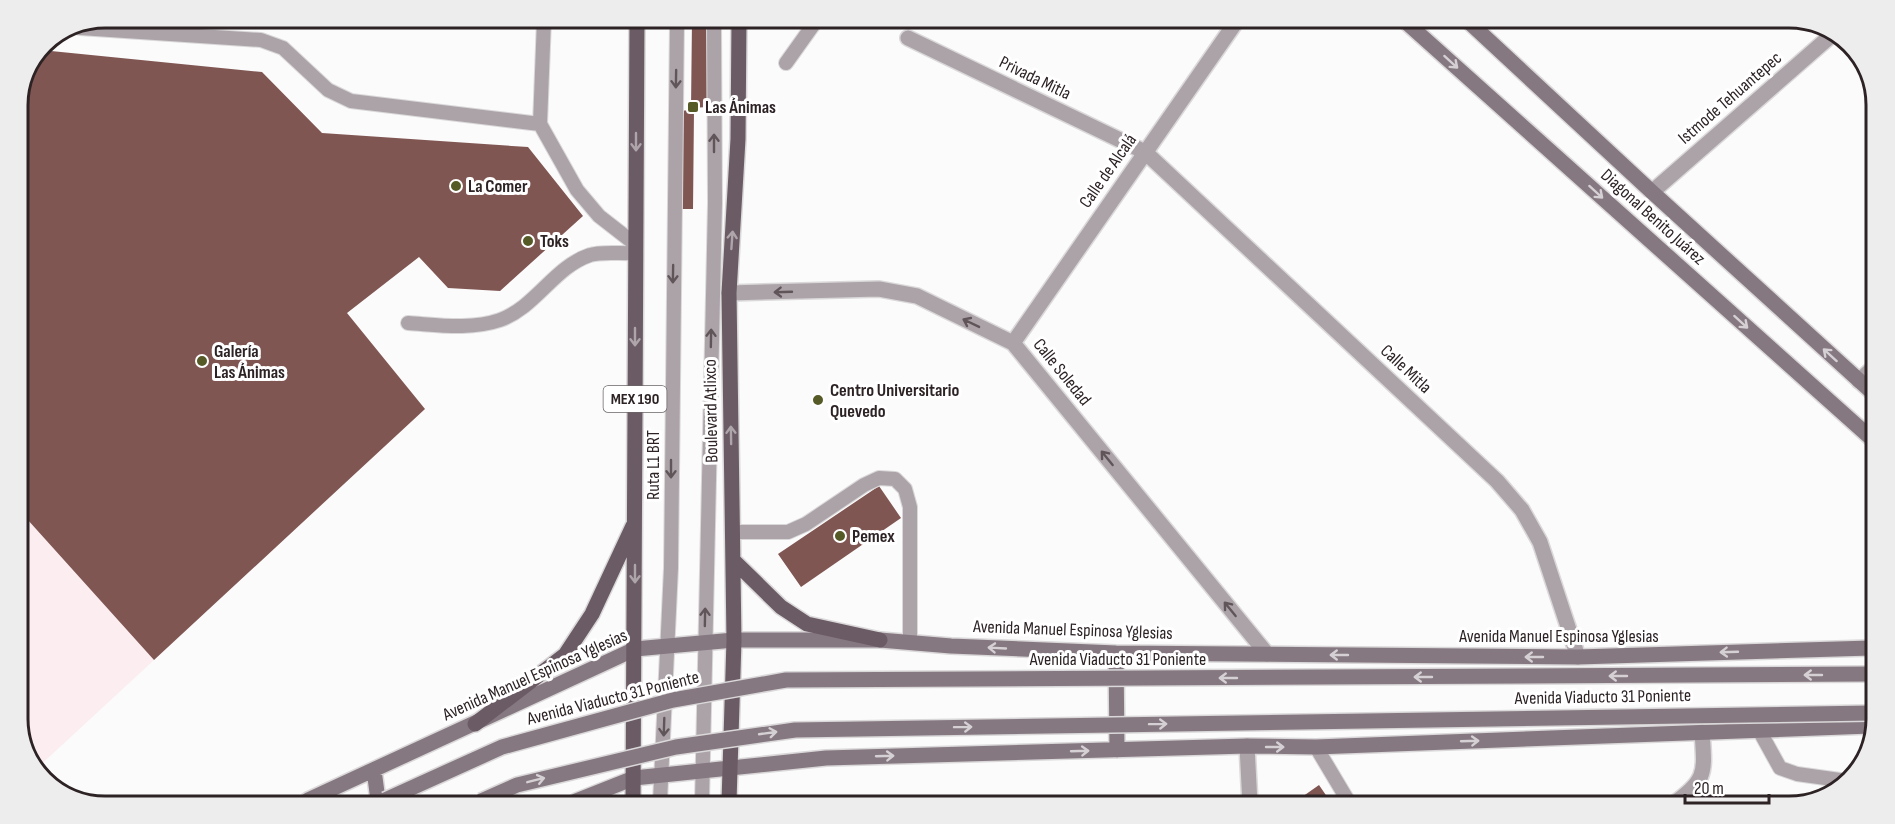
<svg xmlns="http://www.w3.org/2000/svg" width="1895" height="824" font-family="'Sofia Sans Condensed',sans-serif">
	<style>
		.built { fill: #fbedf0 }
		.building { fill: #805653 }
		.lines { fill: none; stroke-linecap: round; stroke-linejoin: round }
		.lane-casing { stroke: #dad8d9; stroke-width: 16 }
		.street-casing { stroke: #dad8d9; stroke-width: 18 }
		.secondary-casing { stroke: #dad8d9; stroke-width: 18 }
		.primary-casing { stroke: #dad8d9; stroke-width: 18 }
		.lane { stroke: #aca3a9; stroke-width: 14 }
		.street { stroke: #aca3a9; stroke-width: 15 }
		.secondary { stroke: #867881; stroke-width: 15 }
		.primary { stroke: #6b5b65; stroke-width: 15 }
		.secondary-bridge-casing { stroke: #dad8d9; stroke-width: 18; stroke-linecap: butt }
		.secondary-bridge { stroke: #867881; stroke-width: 15 }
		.oneway { stroke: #d5d0d3 }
		.oneway2 { stroke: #60565a }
		.oneway3 { stroke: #aea5aa }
		.poi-dot { fill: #565a27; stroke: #fff; stroke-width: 2 }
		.labels { text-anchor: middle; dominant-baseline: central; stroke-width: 6; stroke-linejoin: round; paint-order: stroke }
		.shield { fill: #fff; stroke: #6c6566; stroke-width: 1.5 }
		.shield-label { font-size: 16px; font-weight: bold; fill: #2d2325 }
		.street-label { font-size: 18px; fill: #2d2325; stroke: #fff }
		.poi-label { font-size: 18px; font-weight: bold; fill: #2d2325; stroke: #fff; text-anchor: start }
		.rim { fill: none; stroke: #2d2325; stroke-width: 3 }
	</style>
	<rect width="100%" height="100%" fill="#fbfbfb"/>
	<path class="built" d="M18,509L154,660L35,770L18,725Z"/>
	<path class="building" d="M692,20H709L708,107L691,108Z
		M41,50L262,72L322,133L528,147L583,216L500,291L448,288L419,257L347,313L425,409L154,660L18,509V100Z
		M694,110L693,209H677V111Z
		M879,486L901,518L801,587L778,554Z
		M1319,785L1332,804H1292Z"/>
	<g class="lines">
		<defs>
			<path id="lane" d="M80,28L261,40L283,48L328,90L351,101L540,124L577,190L599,216L635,244
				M786,63L816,21
				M540,124L544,20
				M408,323C439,325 471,330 500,320C536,307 554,267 590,255C601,251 623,254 636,253
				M732,532H788L806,524L864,485L879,478L895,479L905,489L910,507V642
				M1759,730L1780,768L1797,774L1847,781
				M1316,747L1350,804
				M660,802L671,568L677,20
				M702,802L715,203L714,20"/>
			<path id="street" d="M908,38L1145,152L1497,481L1522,510L1540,542L1578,657
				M1652,192L1834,33
				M729,293L879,289L917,296L1013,343L1267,654
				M1013,343L1236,22
				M1859,381L1874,367
				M1247,746L1250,804
				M1671,806C1707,779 1705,775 1702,732"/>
			<path id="secondary" d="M1407,23L1873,440
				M1470,23L1652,192L1874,394
				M1116,653L1117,750
				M374,770L378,800
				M308,800L635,649L734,640H880L951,646L1116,653L1578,657L1871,648
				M576,801L634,778L826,758L1247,746L1316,747L1870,726"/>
			<path id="primary" d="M733,560L781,607L807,624L880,640
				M475,724L565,655L592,614L633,526
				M633,801L637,20
				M729,802L734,640L729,293L738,139L739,21"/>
		</defs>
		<use href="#lane" class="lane-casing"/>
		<use href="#street" class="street-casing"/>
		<use href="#secondary" class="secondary-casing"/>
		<use href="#primary" class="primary-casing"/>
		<use href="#lane" class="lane"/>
		<use href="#street" class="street"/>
		<use href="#secondary" class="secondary"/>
		<use href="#primary" class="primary"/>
		<defs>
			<path id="secondary-bridge" d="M385,800L502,747L673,700L786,680L1871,674
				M481,801L517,785L676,747L795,730L1871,713"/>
		</defs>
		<use href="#secondary-bridge" class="secondary-bridge-casing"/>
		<use href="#secondary-bridge" class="secondary-bridge"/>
	</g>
	<defs><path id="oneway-shaft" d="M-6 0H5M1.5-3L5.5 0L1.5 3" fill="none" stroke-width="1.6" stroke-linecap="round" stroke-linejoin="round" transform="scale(1.5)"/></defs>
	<g class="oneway">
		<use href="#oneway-shaft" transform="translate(1451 62) rotate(42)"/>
		<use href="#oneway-shaft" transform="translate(1596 192) rotate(42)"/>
		<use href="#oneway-shaft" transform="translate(1741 322) rotate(42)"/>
		<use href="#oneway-shaft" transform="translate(1830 355) rotate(-138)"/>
		<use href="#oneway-shaft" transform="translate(997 648) rotate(-177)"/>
		<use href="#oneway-shaft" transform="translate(1729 652) rotate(178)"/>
		<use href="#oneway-shaft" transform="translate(1339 655) rotate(-180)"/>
		<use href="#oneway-shaft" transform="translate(1534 657) rotate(-180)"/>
		<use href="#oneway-shaft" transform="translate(1813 675) rotate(180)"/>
		<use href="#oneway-shaft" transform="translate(1618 676) rotate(180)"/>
		<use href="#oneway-shaft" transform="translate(1423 677) rotate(180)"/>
		<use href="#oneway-shaft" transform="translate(1228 678) rotate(180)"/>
		<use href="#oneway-shaft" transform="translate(1158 724) rotate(-1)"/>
		<use href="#oneway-shaft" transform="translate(963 727) rotate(-1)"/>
		<use href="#oneway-shaft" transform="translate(768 733) rotate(-8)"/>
		<use href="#oneway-shaft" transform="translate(1470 741) rotate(-2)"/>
		<use href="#oneway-shaft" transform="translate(1275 747)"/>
		<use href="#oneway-shaft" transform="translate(1080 751) rotate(-2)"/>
		<use href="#oneway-shaft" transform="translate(885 756) rotate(-2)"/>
		<use href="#oneway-shaft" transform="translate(536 780) rotate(-14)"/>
	</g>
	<g class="oneway2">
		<use href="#oneway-shaft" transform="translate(676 79) rotate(91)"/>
		<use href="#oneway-shaft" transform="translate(714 143) rotate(-90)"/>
		<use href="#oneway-shaft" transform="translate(673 274) rotate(91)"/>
		<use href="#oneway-shaft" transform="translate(783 292) rotate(178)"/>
		<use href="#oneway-shaft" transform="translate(971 323) rotate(-154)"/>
		<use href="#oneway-shaft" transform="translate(711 338) rotate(-89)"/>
		<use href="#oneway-shaft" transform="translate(1107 458) rotate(-129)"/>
		<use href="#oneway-shaft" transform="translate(671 469) rotate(90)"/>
		<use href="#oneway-shaft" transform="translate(1230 609) rotate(-129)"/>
		<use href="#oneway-shaft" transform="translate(705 617) rotate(-89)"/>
		<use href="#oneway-shaft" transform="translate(664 727) rotate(92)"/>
	</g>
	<g class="oneway3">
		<use href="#oneway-shaft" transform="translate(636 142) rotate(90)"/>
		<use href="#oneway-shaft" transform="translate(732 240) rotate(-86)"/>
		<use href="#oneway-shaft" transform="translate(635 337) rotate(90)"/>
		<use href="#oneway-shaft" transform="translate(731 435) rotate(-91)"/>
		<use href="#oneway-shaft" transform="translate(635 574) rotate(90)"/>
	</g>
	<g class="poi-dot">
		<rect x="687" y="101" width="12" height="12" rx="3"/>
		<circle cx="456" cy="186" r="6"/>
		<circle cx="528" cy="241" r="6"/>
		<circle cx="202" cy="361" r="6"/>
		<circle cx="818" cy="400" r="6"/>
		<circle cx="840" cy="536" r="6"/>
	</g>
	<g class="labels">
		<rect class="shield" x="603.5" y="386" width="63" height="26" rx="4.5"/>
		<g class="shield-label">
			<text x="635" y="399">MEX 190</text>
		</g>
		<g class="street-label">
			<text transform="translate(1035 78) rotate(26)">Privada Mitla</text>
			<text transform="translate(1730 98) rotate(-41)">Istmode Tehuantepec</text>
			<text transform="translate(1108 171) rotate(-55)">Calle de Alcalá</text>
			<text transform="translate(1653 217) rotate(42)">Diagonal Benito Juárez</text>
			<text transform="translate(1406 369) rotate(43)">Calle Mitla</text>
			<text transform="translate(1062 372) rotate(51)">Calle Soledad</text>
			<text transform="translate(711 411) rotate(-91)">Boulevard Atlixco</text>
			<text transform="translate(653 465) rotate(-90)">Ruta L1 BRT</text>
			<text transform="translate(1073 630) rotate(2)">Avenida Manuel Espinosa Yglesias</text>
			<text x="1559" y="636">Avenida Manuel Espinosa Yglesias</text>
			<text x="1118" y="659">Avenida Viaducto 31 Poniente</text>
			<text transform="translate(535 675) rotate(-24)">Avenida Manuel Espinosa Yglesias</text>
			<text transform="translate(1603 697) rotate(-1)">Avenida Viaducto 31 Poniente</text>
			<text transform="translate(613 698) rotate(-14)">Avenida Viaducto 31 Poniente</text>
		</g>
		<g class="poi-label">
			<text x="705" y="107">Las Ánimas</text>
			<text x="468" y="186">La Comer</text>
			<text x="540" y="241">Toks</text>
			<text x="214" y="351">Galería<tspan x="214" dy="21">Las Ánimas</tspan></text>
			<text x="830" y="390">Centro Universitario<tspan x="830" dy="21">Quevedo</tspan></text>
			<text x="852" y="536">Pemex</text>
		</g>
	</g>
	<path d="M0 0H1895V824H0ZM105 28H1789A77 77 0 0 1 1866 105V719A77 77 0 0 1 1789 796H105A77 77 0 0 1 28 719V105A77 77 0 0 1 105 28Z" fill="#eeedee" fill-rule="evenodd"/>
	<path class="rim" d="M105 28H1789A77 77 0 0 1 1866 105V719A77 77 0 0 1 1789 796H105A77 77 0 0 1 28 719V105A77 77 0 0 1 105 28Z"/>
	<path d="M1685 794v9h84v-9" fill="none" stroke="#2d2325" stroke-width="3"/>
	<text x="1694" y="794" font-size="18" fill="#2d2325" stroke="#ffffff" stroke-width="4.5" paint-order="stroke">20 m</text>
</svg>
